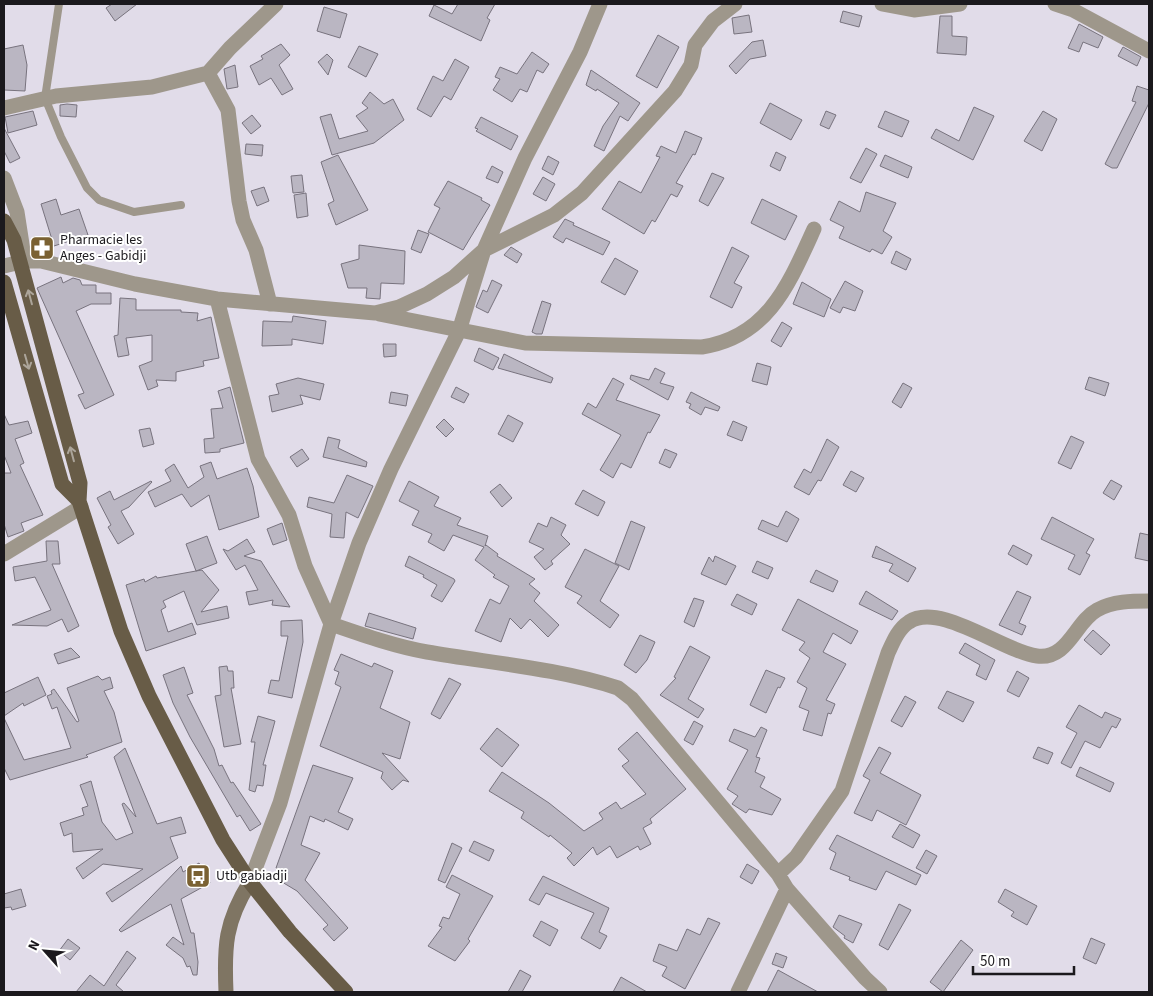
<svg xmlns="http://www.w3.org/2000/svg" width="1153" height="996" font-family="'Source Sans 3',sans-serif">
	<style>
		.building { fill: #bab6c2; stroke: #78737e }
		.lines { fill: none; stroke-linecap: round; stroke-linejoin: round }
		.lane { stroke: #9e978b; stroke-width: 8 }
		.street { stroke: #9e978b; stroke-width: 15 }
		.secondary { stroke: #7f7563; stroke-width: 15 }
		.primary { stroke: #685c47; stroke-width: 15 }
		.oneway { stroke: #aca59a }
		.labels { text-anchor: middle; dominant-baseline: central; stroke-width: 4; stroke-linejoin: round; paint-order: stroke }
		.poi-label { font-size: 14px; fill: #1b191d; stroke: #fff; text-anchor: start }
	</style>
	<rect width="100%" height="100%" fill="#e1dce9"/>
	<path class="building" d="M112,4H137L115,21L106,8Z
		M458,4H495L487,18L490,20L481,41L429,16L434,5L452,14Z
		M324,7L347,14L340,38L317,31Z
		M843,11L862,16L859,27L840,22Z
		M749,15L752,32L734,34L732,18Z
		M940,16H952V36L967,37L966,55L937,53Z
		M1079,24L1103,37L1098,48L1083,42L1079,52L1068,48Z
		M658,35L679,47L657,88L636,76Z
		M763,40L766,56L750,59L736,74L729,66L752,42Z
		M281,44L290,55L279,65L293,89L282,95L271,78L259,85L250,66L263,59L261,56Z
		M23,45L27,65L25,91L4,90V49Z
		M359,46L378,54L366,77L348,67Z
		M1123,47L1141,57L1137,66L1118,56Z
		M532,52L549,64L543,73L537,70L527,92L520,89L512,102L493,90L500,79L495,77L500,67L517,74Z
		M327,54L333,60L328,75L318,62Z
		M455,59L469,67L451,100L444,96L431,117L417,109L433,76L443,81Z
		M235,65L238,87L227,89L224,69Z
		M591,70L640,103L628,121L620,116L604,151L594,146L603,126L619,103L597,89L596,91L586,85Z
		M1137,86L1149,90V103L1117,168H1112L1105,164L1136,102L1132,101Z
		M370,92L384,104L393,99L404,120L374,143L332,155L320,117L331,114L339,139L368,131L356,116L368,108L362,103Z
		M770,103L802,120L791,140L760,123Z
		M67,104L77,105L76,117L60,116V105Z
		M974,107L994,116L973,160L931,138L936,129L959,141Z
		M33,111L37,125L8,133L5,117Z
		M826,111L836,115L829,129L820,125Z
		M885,111L909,121L902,137L878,127Z
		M1043,111L1057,119L1042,151L1024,141Z
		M252,115L261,126L251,134L242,123Z
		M481,117L518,136L511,150L476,131L478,129L475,128Z
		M4,128L20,158L10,163L4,151Z
		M685,131L702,138L695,155L693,154L676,183L683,186L677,197L671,194L655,222L652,220L644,234L602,209L619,181L641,193L660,157L656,156L661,146L676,153Z
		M246,144L263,145L262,156L245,154Z
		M866,148L877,154L861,183L850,178Z
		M776,152L786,157L780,171L770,166Z
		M338,155L368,210L336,225L328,204L334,201L321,162Z
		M885,155L912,167L908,178L880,166Z
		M548,156L559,162L553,175L542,169Z
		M492,166L503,172L498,183L486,178Z
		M712,173L724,178L708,206L699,201Z
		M302,175L304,192L293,193L291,176Z
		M543,177L555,184L546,201L533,194Z
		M448,181L482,198L481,200L490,205L463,250L428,232L440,208L434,205Z
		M264,187L269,201L257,206L251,191Z
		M866,192L896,203L883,231L892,237L882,254L872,249L870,252L839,238L844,227L830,220L839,201L860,212Z
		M306,193L308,216L297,218L294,195Z
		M56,199L61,215L79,209L88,235L54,246L41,204Z
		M762,199L797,216L785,240L751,223Z
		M565,219L574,223L573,225L610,242L603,255L566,238L563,243L553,237Z
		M418,230L429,234L421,253L411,249Z
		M359,245L405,251L404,284L381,283L380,299L366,298L367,288H348L341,264L359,259Z
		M511,247L522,254L517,263L504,255Z
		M732,247L749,256L734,283L742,287L732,308L710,297Z
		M896,251L911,259L906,270L891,263Z
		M615,258L638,271L625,295L601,282Z
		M61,277L63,283L73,278L80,280L82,285H96V293H111V304H91L76,311L114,395L85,409L78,395L84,393L37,288Z
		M492,280L502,285L488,313L476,307L483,290L487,292Z
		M845,281L863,291L855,311L843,307L840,313L830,308Z
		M802,282L831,299L824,317L793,304Z
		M120,298L136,299V310H181V312L198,313L197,321L211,317L219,358L203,361L204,366L176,372V381L156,380L158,386L148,390L139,366L152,361V335L126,338L129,355L118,357L114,336L118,335Z
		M542,301L551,304L542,334H536L532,332Z
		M293,316L326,321L323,344L292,339V345L262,346L263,321L292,322Z
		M782,322L792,328L781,347L771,341Z
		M383,344H396V356L384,357Z
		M479,348L499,358L493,370L474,361Z
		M504,354L553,378L551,383L498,368Z
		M757,363L771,367L767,385L752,381Z
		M655,368L665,373L660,383L674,387L668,400L630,379L631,375L649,380Z
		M1089,377L1109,383L1105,396L1085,389Z
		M298,378L324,384L320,400L300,395L303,404L272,412L269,396L279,394L276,384Z
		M613,378L624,384L616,400L660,415L650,433L648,432L631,468L621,463L613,478L600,470L621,435L582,414L588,403L596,408Z
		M903,383L912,388L901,408L892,402Z
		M230,387L244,443L220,449V452L205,453L204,439L214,438L211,409L223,408L218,391Z
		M456,387L469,394L464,403L451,397Z
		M391,392L408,395L406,406L389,403Z
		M691,392L720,407L718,411L705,407L701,415L689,408L691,404L686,402Z
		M4,414L9,425L28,421L32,433L15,439L24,463L20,465L43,515L21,523L24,531L8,537L4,524V473H11L4,455Z
		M508,415L523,423L513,442L498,434Z
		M444,419L454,429L446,437L436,427Z
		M733,421L747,427L742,441L727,435Z
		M150,428L154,444L143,447L139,430Z
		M1071,436L1084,442L1071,469L1058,463Z
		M328,437L340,440L338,448L367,462L366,467L323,457Z
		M827,439L839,447L821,481L818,480L809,495L794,487L804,469L811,473Z
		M302,449L309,459L297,467L290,457Z
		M665,449L677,454L670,468L659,463Z
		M211,462L217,479L247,468L253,486L259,517L219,530L209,495L191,507L182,494L155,507L148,492L171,481L165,470L174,464L188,488L204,477L200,466Z
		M851,471L864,478L856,492L843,485Z
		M347,475L373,486L358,518L346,512L344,538L330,537L332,514L307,507L309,497L334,503Z
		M1111,480L1122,486L1114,500L1103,493Z
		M151,481L152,482L129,507L121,511L134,534L118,544L108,527L111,525L97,498L110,491L114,500Z
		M409,481L439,497L434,506L461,518L457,525L488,536L485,546L486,545L498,554L497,556L535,579L529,584L540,593L534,601L559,625L548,637L530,619L521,629L510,618L501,642L475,631L490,599L500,604L509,586L493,577L495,575L475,560L484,547L453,535L444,551L428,542L432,534L412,525L419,511L399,501Z
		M500,484L512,498L502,507L490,492Z
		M583,490L605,502L598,516L575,504Z
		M786,511L799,519L787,542L758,529L762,520L778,527Z
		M551,517L566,525L561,535L570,544L551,561L553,564L545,570L534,557L544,549L529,542L538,523L547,527Z
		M1052,517L1094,539L1086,553L1090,555L1080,575L1068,569L1075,555L1041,539Z
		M631,521L645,527L629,570L615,563Z
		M282,523L287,540L273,545L267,529Z
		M1140,533L1149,535V561L1135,558Z
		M207,536L217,563L196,571L202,570L219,590L201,612L227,606L229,618L197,625L184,591L163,601L166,607L161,610L168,632L192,623L196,634L146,651L126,585L144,579L145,582L156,576L157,578L196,571L186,544Z
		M247,539L255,552L244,556L261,561L290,607L272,605L273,600L249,605L246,592L258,590L245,565L236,570L223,549L228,551Z
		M46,541H58L60,564H52L79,626L68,632L62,619L47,626L12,625L51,610L35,577L15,581L13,567L47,561Z
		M1013,545L1032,555L1027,565L1008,554Z
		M876,546L916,568L908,582L889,571L893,564L872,557Z
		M585,549L619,566L600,601L619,615L610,628L577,603L582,596L565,587Z
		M409,556L454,579L455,581L442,602L431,596L437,585L423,577L424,575L405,566Z
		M715,556L736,566L726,585L701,574L709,557L713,562Z
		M757,561L773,568L768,579L752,572Z
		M816,570L838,581L833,592L810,582Z
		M866,591L898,611L892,620L859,604Z
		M1017,591L1031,597L1019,623L1026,626L1022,635L999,625Z
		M737,594L757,604L752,615L731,605Z
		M694,598L704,601L694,627L684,622Z
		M798,599L858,631L851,644L833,633L823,652L846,664L826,700L835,704L831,714L828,713L822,736L803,730L809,711L799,707L807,688L797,682L810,658L799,650L805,642L782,630Z
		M369,613L416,628L413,639L365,626Z
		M302,620L303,642L292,698L268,693L271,680L279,681L288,636H281V621Z
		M1093,630L1110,645L1101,655L1084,640Z
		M640,635L655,642L647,660L636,673L624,665Z
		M965,643L995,660L986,680L976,675L980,665L959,653Z
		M690,646L710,657L688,699L704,709L698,718L660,695L676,678L674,677Z
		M71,648L80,657L58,664L54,654Z
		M341,654L372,667L374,663L393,671L380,708L410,722L400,759L382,753L409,782L403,780L392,790L381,778L383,772L320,746L341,687L335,684L339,672L334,670Z
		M227,666L228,671H233L234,688H231L241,744L224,747L215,696L221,695L219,667Z
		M184,667L193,693L187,695L214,749L219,766L222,765L231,783L233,782L261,824L250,831L240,815L237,817L190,737L173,703L163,675Z
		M766,670L785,678L780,688L778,687L766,713L750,705Z
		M1017,671L1029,678L1019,697L1007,691Z
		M98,676L102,680L110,677L113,688L104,691L114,712L122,742L86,755L88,757L10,780L4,768V718L24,760L71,748L57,707L52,709L47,696L52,694L51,691L54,689L77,722L79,721L67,688Z
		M38,677L46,695L24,706L23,703L4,716V693Z
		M449,678L461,684L440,719L431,714Z
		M947,691L974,702L963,722L938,708Z
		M905,696L916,702L902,727L891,721Z
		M1079,705L1102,718L1105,712L1121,719L1116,728L1112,726L1100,748L1085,741L1071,768L1061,763L1077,733L1066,727Z
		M258,716L275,721L263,765H266L263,786L257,785L255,792L249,790L255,742H251Z
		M694,721L703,726L693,745L684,740Z
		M761,727L767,730L756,757L760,758L755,772L765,777L760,787L781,799L772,815L749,809L746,813L732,804L738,796L727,789L748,750L729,741L734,729L755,737Z
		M497,728L519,745L502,767L480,749Z
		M637,732L686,789L650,819L652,823L643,828L651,844L640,850L638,846L617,858L610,846L597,855L593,847L574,866L567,858L572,853L550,835L549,837L521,818L524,812L489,791L502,772L549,803L584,831L603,819L599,813L616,802L621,809L646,794L622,766L629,761L618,749Z
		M879,747L891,753L880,773L921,795L906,825L877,810L872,821L854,813L870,780L863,776Z
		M1038,747L1053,753L1048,764L1033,758Z
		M125,748L157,824L181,817L186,833L170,837L178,858L112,902L106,893L143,869L103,864L83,879L76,868L103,849L73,852L72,833L64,836L60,823L84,815L82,808L88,806L80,785L91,781L102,822L116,840L133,833L122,804L124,803L136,817L114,757Z
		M313,765L353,778L338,812L353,819L348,830L325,819L324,822L310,816L301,845L320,853L305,880L348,928L334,941L323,929L328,925L297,891L282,882L288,873L276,868Z
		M1080,767L1114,783L1110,792L1076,776Z
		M900,824L920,835L913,848L892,837Z
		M837,835L921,875L916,885L886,871L876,890L849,880L850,877L830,869L836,853L829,849Z
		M474,841L494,850L489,861L469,851Z
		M452,843L462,848L445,883L438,880Z
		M926,850L937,856L927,874L916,868Z
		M199,863L210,883L181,899L191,933H194L198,962L197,975H193L190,966L187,967L183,958L166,945L173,937L184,945L171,904L121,932L119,930L181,866L183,872Z
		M747,864L759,871L752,884L740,877Z
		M452,875L493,896L468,939L470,941L455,961L428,946L442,927L439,926L443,917L449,919L460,894L446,887Z
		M543,876L609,908L599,932L607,936L600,949L581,938L594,913L546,893L539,905L529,900Z
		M21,889L26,906L12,910L11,907L4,908V894Z
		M1005,889L1037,906L1027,925L1011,916L1014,912L998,902Z
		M899,904L911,910L888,950L879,945Z
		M839,915L862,924L853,943L844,938L845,936L833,927Z
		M708,918L720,923L685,989L662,976L667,967L653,961L659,944L677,951L687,929L700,935Z
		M541,921L558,930L550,946L533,936Z
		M1091,938L1105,944L1096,964L1083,958Z
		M68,939L80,948L70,960L59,951Z
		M961,940L973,950L943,992L930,982Z
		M127,951L136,958L116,985L124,992H76L90,975L104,986Z
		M776,953L787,957L783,968L772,964Z
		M520,970L531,976L522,992H508Z
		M778,970L818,992H767Z
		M621,977L647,992H613Z"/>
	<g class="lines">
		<path class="lane" d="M59,4L45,98L61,137L87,188L99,200L134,212L181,205"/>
		<path class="street" d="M735,4L713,21L695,45L691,65L675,91L582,193L554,215L484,250L459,331L391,469L359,543L331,624C363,635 394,646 427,652C490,663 556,668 618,688L632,699L778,874L787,889L865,978L880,992
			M882,4L914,10L960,4
			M1055,4L1073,10L1149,51
			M208,73L228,110L239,201L243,220L256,250L270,304
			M4,108L56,96L152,87L208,73L230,48L276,4
			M4,178L17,212L24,257
			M4,266L25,261H41L135,284L217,299L375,313L399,307L427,294L454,277L484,250L525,158L580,52L600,4
			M217,299L258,459L289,515L305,566L331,624L280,803L250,882
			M379,314L525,343L702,347C768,337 789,284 814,229
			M4,554L81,507
			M778,874L796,857L842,791L888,653C893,642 898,629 909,622C939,601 1004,652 1037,656C1068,660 1075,622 1097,610C1113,601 1132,601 1149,601
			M738,992L787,889"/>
		<path class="secondary" d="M226,992C224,946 225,922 250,882"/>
		<path class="primary" d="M4,221L14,240L20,262L80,483L79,501L121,631L149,696L223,840L250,882L290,932L346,992
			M4,282L62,484L79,501"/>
	</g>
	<defs><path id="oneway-shaft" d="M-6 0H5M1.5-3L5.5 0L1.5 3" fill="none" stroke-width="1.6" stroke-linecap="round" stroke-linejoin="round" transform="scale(1.25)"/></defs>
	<g class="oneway">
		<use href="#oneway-shaft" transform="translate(30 297) rotate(-105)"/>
		<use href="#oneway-shaft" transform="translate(27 362) rotate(74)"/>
		<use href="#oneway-shaft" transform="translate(72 454) rotate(-105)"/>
	</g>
	<defs>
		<symbol id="pharmacy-square" viewBox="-11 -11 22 22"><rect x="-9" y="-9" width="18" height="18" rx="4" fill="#7a6132" stroke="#fff"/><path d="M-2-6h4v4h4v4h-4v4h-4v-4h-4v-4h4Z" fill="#fff"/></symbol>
		<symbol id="bus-square" viewBox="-11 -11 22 22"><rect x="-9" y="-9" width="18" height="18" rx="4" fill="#7a6132" stroke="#fff"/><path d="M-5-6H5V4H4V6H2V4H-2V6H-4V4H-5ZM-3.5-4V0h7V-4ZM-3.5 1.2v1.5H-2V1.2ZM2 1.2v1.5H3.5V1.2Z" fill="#fff"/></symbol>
	</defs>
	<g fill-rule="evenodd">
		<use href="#pharmacy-square" x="28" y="234" width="28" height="28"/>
		<use href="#bus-square" x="184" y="862" width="28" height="28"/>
	</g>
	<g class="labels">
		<g class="poi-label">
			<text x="60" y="240">Pharmacie les<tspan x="60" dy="16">Anges - Gabidji</tspan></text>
			<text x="216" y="876">Utb gabiadji</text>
		</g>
	</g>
	<rect width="1153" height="996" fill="none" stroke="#1b191d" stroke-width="10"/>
	<g transform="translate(45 951) rotate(297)" stroke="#ffffff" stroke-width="4" paint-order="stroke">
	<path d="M0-4L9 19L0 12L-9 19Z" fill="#1b191d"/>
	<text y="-8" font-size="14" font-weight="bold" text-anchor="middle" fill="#1b191d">N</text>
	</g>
	<path d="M973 966v8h101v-8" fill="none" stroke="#1b191d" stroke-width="2.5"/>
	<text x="980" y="966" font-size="15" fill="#1b191d" stroke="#ffffff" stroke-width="4" paint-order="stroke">50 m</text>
</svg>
